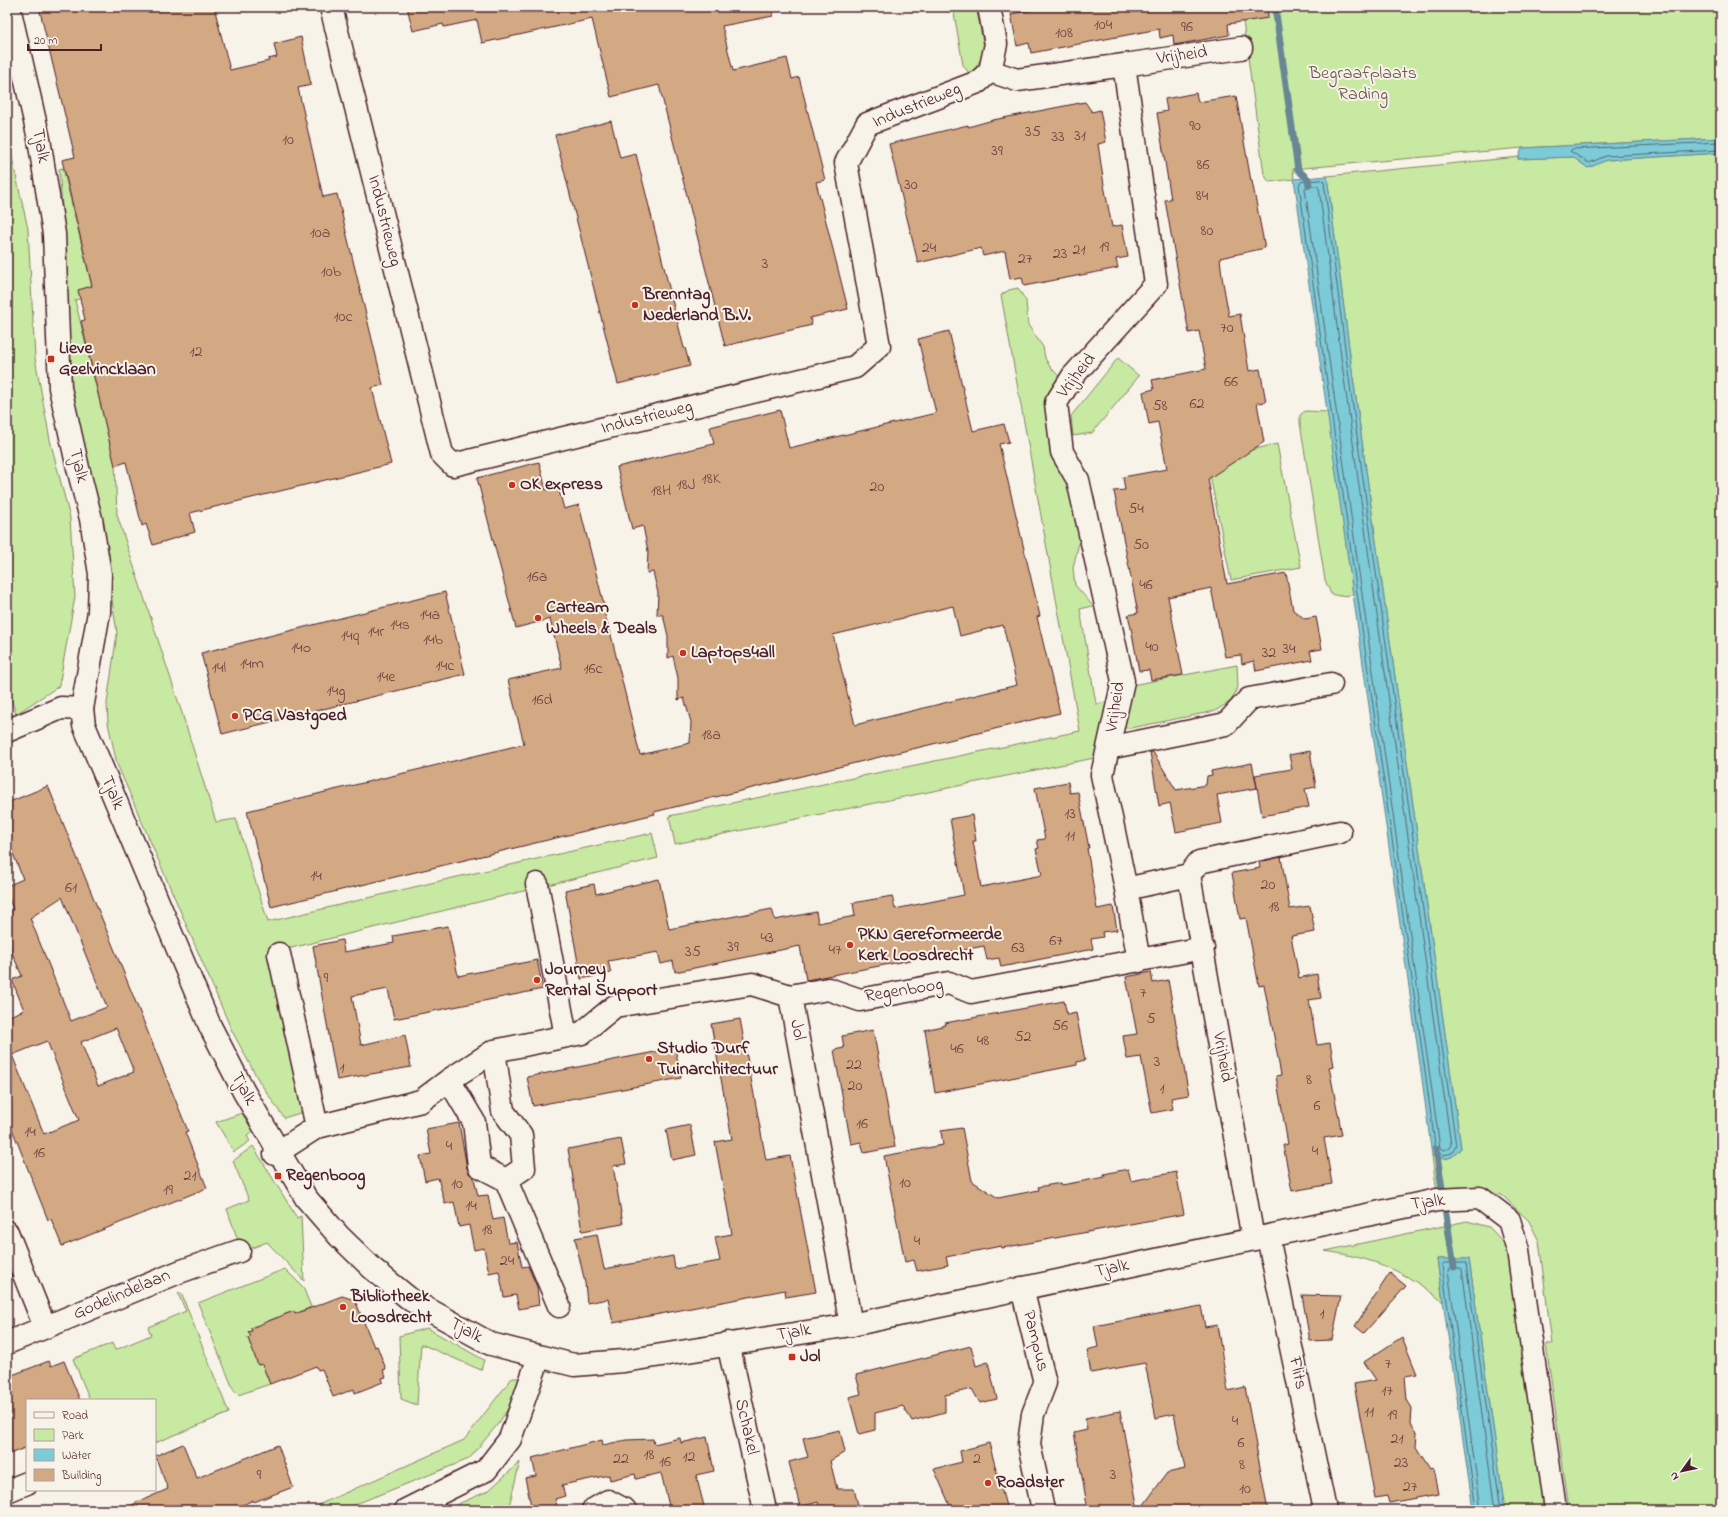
<svg xmlns="http://www.w3.org/2000/svg" width="1728" height="1517" font-family="'Indie Flower',sans-serif">
	<style>
		.green { fill: #c7e9a2; stroke: #888466 }
		.water { fill: #7bcbd8; stroke: #678693 }
		.lines { fill: none; stroke-linecap: round; stroke-linejoin: round }
		.shore { stroke: #5e6470; stroke-width: 1 }
		.stream { stroke: #678693; stroke-width: 7 }
		.building { fill: #d3a984; stroke: #4a1f2b; fill-rule: evenodd }
		.minor-casing { stroke: #4a1f2b; stroke-width: 25 }
		.tertiary-casing { stroke: #4a1f2b; stroke-width: 25 }
		.minor { stroke: #f7f3e8; stroke-width: 22 }
		.tertiary { stroke: #f7f3e8; stroke-width: 22 }
		.poi-dot { fill: #c8321e; stroke: #f7f3e8; stroke-width: 1.5 }
		.labels { text-anchor: middle; dominant-baseline: central; stroke-width: 4; stroke-linejoin: round; paint-order: stroke }
		.number-label { font-size: 16px; fill: #6c4241 }
		.street-label { font-size: 18px; fill: #4a1f2b; stroke: #f7f3e8 }
		.park-label { font-size: 18px; fill: #695249; stroke: #f7f3e8 }
		.poi-label { font-size: 18px; font-weight: bold; fill: #4a1f2b; stroke: #f7f3e8; text-anchor: start }
	</style>
	<rect width="100%" height="100%" fill="#f7f3e8"/>
	<filter id="ink" filterUnits="userSpaceOnUse"><feTurbulence type="fractalNoise" baseFrequency=".025" numOctaves="2"/><feDisplacementMap in="SourceGraphic" scale="8" xChannelSelector="R" yChannelSelector="G"/><feConvolveMatrix kernelMatrix="1 2 1 2 8 2 1 2 1" color-interpolation-filters="sRGB"/></filter>
	<g filter="url(#ink)">
		<path class="green" d="M953,7H976L985,52L971,76L963,65Z
			M1241,7H1721V138L1522,148L1293,169L1294,179L1269,182L1264,174Z
			M7,135L28,229L35,358L50,440L70,518L75,597L59,686L16,714L7,687Z
			M1721,153V1510H1569L1546,1344H1552L1539,1241L1529,1221L1502,1195L1489,1193L1438,1201L1432,1156C1447,1160 1451,1160 1461,1148L1351,363L1327,176L1519,157L1518,159L1573,157L1588,168L1607,160Z
			M63,168L94,295L75,300L115,464L117,515L182,713L216,822L236,819L268,922L435,882L652,833L658,858L271,953L306,1111L284,1118L259,1081L232,1031L117,764L108,723L107,703L117,633L109,580L72,396L66,255L59,169Z
			M1018,288L1026,301L1028,325L1043,347L1045,358L1050,367L1061,378L1054,393L1082,507L1084,521L1073,568L1075,585L1093,606L1080,609L1096,704L1110,701L1104,756L675,844L669,816L1080,731L1001,295L1009,290Z
			M1118,358L1139,376L1092,433L1073,436L1071,416Z
			M1305,411L1328,412L1353,595L1339,596L1331,594L1325,580L1300,423V415Z
			M1277,444L1301,567L1231,580L1207,460Z
			M1237,665L1238,687L1231,701L1215,711L1131,728H1119L1132,685Z
			M242,1113L254,1131L247,1136L250,1141L234,1152L216,1122Z
			M253,1146L297,1218L301,1216L304,1281L267,1242L242,1252L227,1209L249,1200L233,1161Z
			M1467,1221L1489,1227L1509,1248L1545,1510H1505L1469,1259H1437L1443,1302C1404,1270 1376,1259 1325,1251Z
			M285,1269L303,1287L311,1307L295,1314L294,1311L285,1314V1317L279,1320L278,1317L268,1321L269,1324L259,1328L257,1325L251,1328L252,1331L249,1332L251,1337L248,1338L258,1365L262,1364L270,1384L238,1395L234,1391L198,1303Z
			M181,1293L229,1413L155,1443V1400H90L73,1359L112,1343L115,1350L151,1335L148,1327L186,1311L178,1294Z
			M427,1328L484,1360L481,1370L421,1344L417,1405L401,1399L399,1336Z
			M512,1378H528L498,1424L469,1459L341,1510H319L318,1505L464,1440Z
			M520,1462L508,1510H444L488,1491Z"/>
		<path class="water" d="M1721,138V153L1607,160L1588,168L1573,157L1518,159L1522,148Z
			M1327,176L1351,363L1461,1148C1451,1160 1447,1160 1432,1156L1422,1079L1294,179Z
			M1437,1259H1469L1505,1510H1473Z"/>
		<g class="lines">
			<path class="shore" d="M1721,142L1572,149L1570,151L1589,163L1606,156L1721,150
				M1322,180L1324,182L1347,364L1456,1146L1452,1153L1444,1155L1436,1152L1426,1078L1299,185L1301,182Z
				M1317,186L1319,188L1342,364L1451,1145L1449,1148L1444,1150L1440,1148L1305,189L1306,187Z
				M1476,1510L1442,1265L1444,1263H1464L1466,1264L1501,1510
				M1481,1510L1448,1270L1449,1268H1460L1462,1269L1495,1510"/>
			<path class="stream" d="M1275,7L1298,170L1308,179L1309,185
				M1436,1149L1454,1267"/>
		</g>
		<path class="building" d="M39,7H214L230,70L269,61L268,59L277,57L274,44L301,37L311,85L298,88L323,197L337,194L383,385L372,388L391,464L190,513L195,532L153,545L146,524L142,526L126,462L115,466L81,321L85,320L78,290L92,286L62,160L75,157Z
			M407,7H772L773,16L722,26L733,71L787,58L792,79L799,77L825,180L816,182L848,309L810,318L812,325L725,346L659,85L611,97L592,19L482,43L477,20L444,27L443,24L413,31Z
			M1048,7H1267L1268,18L1228,24L1229,35L1174,45L1173,35L1160,38L1159,29L1031,53L1029,43L1017,46L1011,14Z
			M1196,93L1198,102L1236,96L1251,181H1252L1265,248L1220,258L1222,277L1229,316L1240,314L1249,371L1260,369L1266,402L1257,403L1264,442L1208,479L1227,584L1286,573L1293,610L1305,619L1316,617L1322,649L1310,651L1312,660L1256,671L1254,661L1242,664L1241,655L1225,657L1211,588L1168,597L1183,675L1151,680L1149,670L1139,671L1131,628L1128,615L1138,613L1114,491L1125,490L1123,477L1167,469L1158,422L1149,424L1143,392L1154,389L1152,380L1206,369L1199,331L1189,333L1183,301L1165,200L1171,199L1157,113L1167,111L1165,99Z
			M1085,102L1092,112L1100,110L1106,142L1098,144L1104,185L1112,227L1122,225L1128,257L1116,259L1118,268L1024,286L1022,277L1010,279L1005,251L983,256L981,248L918,263L889,144L968,125V127L993,120Z
			M611,121L620,158L636,154L684,348H685L690,366L618,384L555,135Z
			M949,331L973,431L1004,424L1009,442L999,444L1040,616L1037,617L1060,713L654,812L655,814L271,907L247,811L524,744L508,680L562,668L550,619L516,628L477,478L539,462L546,490L558,487L564,509L579,505L604,605L602,606L610,631L640,755L690,743L691,722L684,698L678,700V678L673,656L668,658V636L663,615H657L658,593L653,572L647,573L648,551L643,526L632,529L617,467L714,444L710,427L780,410L789,448L936,413L918,339ZM953,606L960,636L1003,625L1017,685L855,725L833,635Z
			M445,592L465,674L222,734L201,653Z
			M1310,751L1316,787L1305,789L1309,807L1262,816L1255,775L1292,769L1289,755Z
			M1150,752H1153L1176,790L1206,785L1207,776L1212,775L1211,771L1252,763L1257,788L1217,795L1222,823L1176,832L1170,803L1159,806Z
			M1068,782L1070,793L1078,792L1089,848H1087L1097,909L1113,906L1117,930L1102,932L1103,937L1091,939L1093,949L1001,967L999,958L987,960L984,946L806,980L800,946L675,972L673,961L661,964L658,952L608,961L611,973L581,979L565,890L594,884L596,894L659,879L669,929L772,909L775,920L816,912L818,923L855,916L853,903L892,896L895,909L964,895L950,819L972,815L976,841H973L981,887L1042,875L1036,849L1039,848L1037,840L1045,839L1035,788Z
			M48,786L188,1131L185,1132L207,1188L62,1246L51,1219L48,1220L7,1116V1017L24,1010L12,980L22,976L7,941V911L13,909L7,894V886L23,879L7,838V803ZM62,897L107,1007L71,1021L30,918ZM116,1028L134,1072L98,1086L81,1042ZM47,1041L79,1120L44,1134L12,1055Z
			M1281,857L1290,909L1310,906L1315,932L1291,936L1299,978L1317,974L1321,998L1309,1000L1317,1045L1330,1043L1334,1066L1329,1067L1342,1135L1324,1138L1332,1184L1292,1191L1283,1145L1288,1144L1276,1076L1281,1075L1273,1031L1264,985L1259,986L1246,918L1240,919L1232,873L1260,868L1259,862Z
			M448,926L458,976L537,960L543,989L394,1019L388,989L352,996L361,1045L405,1035L411,1067L337,1080L313,946L342,940L344,952L394,943L393,936Z
			M1151,972L1153,983L1168,980L1189,1095L1171,1098L1173,1109L1152,1113L1141,1057L1127,1059L1123,1036L1137,1034L1126,977Z
			M1064,1001L1067,1015L1076,1013L1085,1060L1077,1062V1065L935,1093L925,1030L946,1025L945,1023Z
			M740,1019L766,1160L790,1156L816,1292L786,1297L785,1290L613,1323L608,1299L587,1303L585,1283L575,1238L597,1234L604,1269L673,1256L675,1269L720,1261L715,1237L732,1234L715,1142L732,1139L711,1024Z
			M873,1030L895,1147L864,1153L861,1142L851,1144L834,1050L844,1048L842,1036Z
			M675,1048L681,1078L533,1106L527,1077Z
			M459,1123L467,1168L469,1173L474,1178L478,1196L488,1195L493,1220L503,1218L508,1243L517,1242L522,1267L528,1266L537,1287L539,1305L519,1309L516,1295L504,1297L499,1271L489,1273L484,1248L474,1250L469,1225L459,1227L454,1202L445,1204L438,1178L425,1181L420,1156L431,1154L426,1129Z
			M690,1125L696,1155L672,1160L666,1130Z
			M962,1128L972,1181L998,1198L1039,1190L1038,1187L1061,1183L1062,1185L1105,1177L1104,1174L1128,1169L1131,1181L1176,1172L1184,1214L1002,1248L1001,1246L946,1257L948,1265L917,1271L914,1260L905,1262L884,1156L943,1145L941,1131Z
			M621,1139L626,1164L613,1166L623,1224L582,1231L568,1149Z
			M1390,1273L1406,1286L1364,1333L1355,1326Z
			M1302,1295L1341,1296L1332,1340L1310,1341Z
			M342,1296L355,1300L374,1347L377,1346L386,1369L383,1370L386,1377L382,1378L383,1382L355,1393L354,1389L333,1397L322,1369L318,1370L316,1366L270,1384L262,1364L258,1365L248,1338L251,1337L248,1332L252,1331L251,1328L294,1311L295,1314Z
			M1201,1306L1205,1327L1217,1325L1228,1391L1245,1387L1268,1510H1140L1167,1473L1185,1469L1174,1414L1156,1418L1145,1363L1091,1373L1087,1350L1098,1347L1094,1326Z
			M1402,1337L1417,1374L1405,1376L1407,1400L1412,1408L1411,1424L1417,1433L1416,1447L1430,1469L1433,1468L1438,1494L1389,1503L1387,1496L1375,1498L1354,1384L1376,1380L1364,1362Z
			M971,1346L976,1366L988,1362L997,1399L980,1403L972,1389L945,1395V1412L912,1421L903,1406L875,1413V1430L859,1434L849,1397L861,1394L856,1375Z
			M49,1361L51,1366L64,1361L80,1400H27V1447L7,1455V1377Z
			M1120,1411L1138,1510H1088L1074,1433L1087,1430L1085,1418Z
			M840,1430L845,1452L830,1461L837,1489H854L858,1505L838,1510H820L818,1502L800,1507L789,1462L808,1457L803,1438Z
			M707,1437L714,1471L696,1475L705,1510H670L661,1473L636,1479L635,1474L610,1480L609,1475L562,1485L565,1496L555,1499L558,1510H532L525,1478L536,1476L532,1458L602,1440L603,1445L626,1440L653,1439L654,1444L680,1438L681,1443Z
			M989,1443L1007,1510H952L934,1469L962,1462L960,1451Z
			M183,1444L197,1478L278,1445L293,1487L254,1502L253,1500L233,1510H120L168,1489L155,1456Z"/>
		<g class="lines">
			<defs>
				<path id="minor" d="M331,7L442,454L453,465L855,367L879,346L846,163L867,124L978,82L990,71L996,44L989,7
					M1124,65L1241,48
					M990,71L1017,80L1124,65L1156,284L1073,376L1056,403L1062,452L1078,480L1123,681L1102,775L1126,889L1139,961
					M7,731L61,708L82,709
					M1108,748L1226,724L1249,699L1331,684
					M1189,875L1253,1239
					M537,884L566,1036
					M1126,889L1189,875L1199,862L1340,832
					M279,954L317,1127
					M790,996L851,1325
					M494,1051L503,1111L521,1135L524,1168L506,1180
					M449,1080L474,1122L479,1166L506,1180L559,1306
					M275,1154L317,1127L421,1101L449,1080L494,1051L582,1033L615,1006L752,984L790,996L828,989L860,1000L949,983L971,992L1203,948
					M7,1232L45,1327
					M1268,1237L1325,1510
					M1022,1288L1045,1383L1033,1414L1029,1444L1043,1510
					M7,1343L179,1272L239,1251
					M728,1343L765,1510
					M7,1491L27,1483
					M406,1510L486,1470L510,1439L539,1357
					M593,1510L608,1501L625,1510"/>
				<path id="tertiary" d="M9,7L39,139L54,234L60,388L78,468L91,519L100,574L99,612L82,709L84,725L210,1026L244,1092L306,1198L339,1236L373,1269L411,1300L491,1344L574,1365L624,1361L851,1325L1437,1200L1480,1198L1509,1220L1518,1250L1555,1510"/>
			</defs>
			<use href="#minor" class="minor-casing"/>
			<use href="#tertiary" class="tertiary-casing"/>
			<use href="#minor" class="minor"/>
			<use href="#tertiary" class="tertiary"/>
		</g>
	</g>
	<g class="poi-dot">
		<circle cx="635" cy="305" r="4"/>
		<rect x="47" y="355" width="8" height="8" rx="2"/>
		<circle cx="512" cy="485" r="4"/>
		<circle cx="538" cy="618" r="4"/>
		<circle cx="683" cy="653" r="4"/>
		<circle cx="235" cy="716" r="4"/>
		<circle cx="850" cy="945" r="4"/>
		<circle cx="537" cy="980" r="4"/>
		<circle cx="649" cy="1059" r="4"/>
		<rect x="274" y="1172" width="8" height="8" rx="2"/>
		<circle cx="343" cy="1307" r="4"/>
		<rect x="788" y="1353" width="8" height="8" rx="2"/>
		<circle cx="988" cy="1483" r="4"/>
	</g>
	<g class="labels">
		<g class="number-label">
			<text x="1103" y="25">104</text>
			<text x="1187" y="27">96</text>
			<text x="1064" y="33">108</text>
			<text x="1195" y="126">90</text>
			<text x="1033" y="132">35</text>
			<text x="1080" y="136">31</text>
			<text x="1058" y="137">33</text>
			<text x="288" y="140">10</text>
			<text x="997" y="151">39</text>
			<text x="1203" y="165">86</text>
			<text x="911" y="185">30</text>
			<text x="1202" y="196">84</text>
			<text x="1207" y="231">80</text>
			<text x="320" y="233">10a</text>
			<text x="1104" y="247">19</text>
			<text x="929" y="248">24</text>
			<text x="1079" y="250">21</text>
			<text x="1060" y="254">23</text>
			<text x="1025" y="259">27</text>
			<text x="765" y="264">3</text>
			<text x="331" y="272">10b</text>
			<text x="343" y="317">10c</text>
			<text x="1227" y="328">70</text>
			<text x="196" y="352">12</text>
			<text x="1231" y="382">66</text>
			<text x="1197" y="404">62</text>
			<text x="1160" y="406">58</text>
			<text x="711" y="479">18K</text>
			<text x="686" y="485">18J</text>
			<text x="877" y="487">20</text>
			<text x="661" y="491">18H</text>
			<text x="1136" y="509">54</text>
			<text x="1141" y="545">50</text>
			<text x="537" y="577">16a</text>
			<text x="1146" y="585">46</text>
			<text x="430" y="615">14a</text>
			<text x="400" y="625">14s</text>
			<text x="376" y="632">14r</text>
			<text x="350" y="636">14q</text>
			<text x="433" y="640">14b</text>
			<text x="1152" y="647">40</text>
			<text x="301" y="648">14o</text>
			<text x="1289" y="649">34</text>
			<text x="1269" y="653">32</text>
			<text x="252" y="664">14m</text>
			<text x="445" y="666">14c</text>
			<text x="219" y="668">14l</text>
			<text x="593" y="669">16c</text>
			<text x="386" y="677">14e</text>
			<text x="336" y="691">14g</text>
			<text x="542" y="700">16d</text>
			<text x="711" y="735">18a</text>
			<text x="1070" y="814">13</text>
			<text x="1070" y="836">11</text>
			<text x="316" y="876">14</text>
			<text x="1268" y="885">20</text>
			<text x="71" y="888">61</text>
			<text x="1274" y="907">18</text>
			<text x="767" y="938">43</text>
			<text x="1056" y="941">67</text>
			<text x="733" y="947">39</text>
			<text x="1018" y="948">63</text>
			<text x="835" y="950">47</text>
			<text x="693" y="952">35</text>
			<text x="326" y="978">9</text>
			<text x="1143" y="993">7</text>
			<text x="1151" y="1019">5</text>
			<text x="1060" y="1026">56</text>
			<text x="1023" y="1037">52</text>
			<text x="983" y="1041">48</text>
			<text x="957" y="1049">46</text>
			<text x="1157" y="1062">3</text>
			<text x="854" y="1065">22</text>
			<text x="342" y="1068">1</text>
			<text x="1309" y="1080">8</text>
			<text x="855" y="1086">20</text>
			<text x="1162" y="1089">1</text>
			<text x="1317" y="1106">6</text>
			<text x="862" y="1124">16</text>
			<text x="30" y="1132">14</text>
			<text x="449" y="1146">4</text>
			<text x="1315" y="1151">4</text>
			<text x="39" y="1153">16</text>
			<text x="190" y="1176">21</text>
			<text x="905" y="1183">10</text>
			<text x="457" y="1184">10</text>
			<text x="168" y="1190">19</text>
			<text x="471" y="1206">14</text>
			<text x="487" y="1230">18</text>
			<text x="917" y="1241">4</text>
			<text x="507" y="1261">24</text>
			<text x="1322" y="1314">1</text>
			<text x="1388" y="1364">7</text>
			<text x="1387" y="1391">17</text>
			<text x="1369" y="1412">11</text>
			<text x="1392" y="1415">19</text>
			<text x="1235" y="1421">4</text>
			<text x="1397" y="1439">21</text>
			<text x="1241" y="1443">6</text>
			<text x="649" y="1455">18</text>
			<text x="689" y="1457">12</text>
			<text x="621" y="1459">22</text>
			<text x="977" y="1459">2</text>
			<text x="665" y="1462">16</text>
			<text x="1401" y="1463">23</text>
			<text x="1242" y="1465">8</text>
			<text x="259" y="1475">9</text>
			<text x="1113" y="1475">3</text>
			<text x="1410" y="1487">27</text>
			<text x="1245" y="1489">10</text>
		</g>
		<g class="street-label">
			<text transform="translate(1182 56) rotate(-8)">Vrijheid</text>
			<text transform="translate(917 106) rotate(-22)">Industrieweg</text>
			<text transform="translate(40 146) rotate(80)">Tjalk</text>
			<text transform="translate(384 221) rotate(76)">Industrieweg</text>
			<text transform="translate(1077 376) rotate(-52)">Vrijheid</text>
			<text transform="translate(647 418) rotate(-14)">Industrieweg</text>
			<text transform="translate(78 466) rotate(77)">Tjalk</text>
			<text transform="translate(1116 707) rotate(-81)">Vrijheid</text>
			<text transform="translate(112 793) rotate(67)">Tjalk</text>
			<text transform="translate(904 991) rotate(-9)">Regenboog</text>
			<text transform="translate(797 1030) rotate(79)">Jol</text>
			<text transform="translate(1222 1057) rotate(80)">Vrijheid</text>
			<text transform="translate(243 1089) rotate(62)">Tjalk</text>
			<text transform="translate(1428 1203) rotate(-8)">Tjalk</text>
			<text transform="translate(1112 1269) rotate(-12)">Tjalk</text>
			<text transform="translate(122 1295) rotate(-23)">Godelindelaan</text>
			<text transform="translate(466 1331) rotate(28)">Tjalk</text>
			<text transform="translate(794 1333) rotate(-9)">Tjalk</text>
			<text transform="translate(1035 1341) rotate(76)">Pampus</text>
			<text transform="translate(1297 1373) rotate(78)">Flits</text>
			<text transform="translate(746 1427) rotate(77)">Schakel</text>
		</g>
		<g class="park-label">
			<text x="1363" y="74">Begraafplaats<tspan x="1363" dy="21">Rading</tspan></text>
		</g>
		<g class="poi-label">
			<text x="643" y="295">Brenntag<tspan x="643" dy="21">Nederland B.V.</tspan></text>
			<text x="59" y="349">Lieve<tspan x="59" dy="21">Geelvincklaan</tspan></text>
			<text x="520" y="485">OK express</text>
			<text x="546" y="608">Carteam<tspan x="546" dy="21">Wheels &amp; Deals</tspan></text>
			<text x="691" y="653">Laptops4all</text>
			<text x="243" y="716">PCG Vastgoed</text>
			<text x="858" y="935">PKN Gereformeerde<tspan x="858" dy="21">Kerk Loosdrecht</tspan></text>
			<text x="545" y="970">Journey<tspan x="545" dy="21">Rental Support</tspan></text>
			<text x="657" y="1049">Studio Durf<tspan x="657" dy="21">Tuinarchitectuur</tspan></text>
			<text x="286" y="1176">Regenboog</text>
			<text x="351" y="1297">Bibliotheek<tspan x="351" dy="21">Loosdrecht</tspan></text>
			<text x="800" y="1357">Jol</text>
			<text x="996" y="1483">Roadster</text>
		</g>
	</g>
	<rect width="1728" height="1517" fill="none" stroke="#f7f3e8" stroke-width="24"/>
	<rect x="12" y="12" width="1704" height="1493" fill="none" stroke="#4a1f2b" stroke-width="1.5" filter="url(#ink)"/>
	<rect x="26" y="1399" width="130" height="92" fill="#f7f3e8" stroke="#b29e9c"/>
	<rect x="34" y="1412" width="20" height="6" fill="#f7f3e8" stroke="#b29e9c"/>
	<text x="62" y="1419" font-size="12" fill="#4a1f2b">Road</text>
	<rect x="34" y="1429" width="20" height="12" fill="#c7e9a2" stroke="#b29e9c"/>
	<text x="62" y="1439" font-size="12" fill="#4a1f2b">Park</text>
	<rect x="34" y="1449" width="20" height="12" fill="#7bcbd8" stroke="#b29e9c"/>
	<text x="62" y="1459" font-size="12" fill="#4a1f2b">Water</text>
	<rect x="34" y="1469" width="20" height="12" fill="#d3a984" stroke="#b29e9c"/>
	<text x="62" y="1479" font-size="12" fill="#4a1f2b">Building</text>
	<g transform="translate(1682 1471) rotate(237)" stroke="#f7f3e8" stroke-width="3" paint-order="stroke">
	<path d="M0-3L7 15L0 10L-7 15Z" fill="#4a1f2b"/>
	<text y="-6" font-size="11" font-weight="bold" text-anchor="middle" fill="#4a1f2b">N</text>
	</g>
	<path d="M28 44v6h73v-6" fill="none" stroke="#4a1f2b" stroke-width="2"/>
	<text x="34" y="44" font-size="12" fill="#4a1f2b" stroke="#f7f3e8" stroke-width="3" paint-order="stroke">20 m</text>
</svg>
